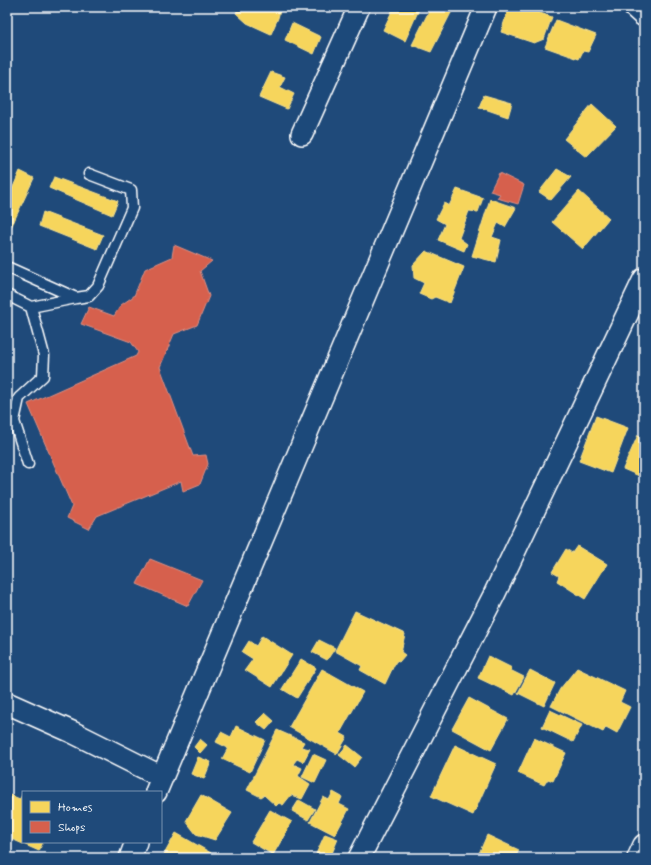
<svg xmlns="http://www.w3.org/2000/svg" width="651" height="865" font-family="Mynerve,sans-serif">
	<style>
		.homes { fill: #f6d55c; stroke: #f9e28d }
		.shops { fill: #d6604d; stroke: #e29082 }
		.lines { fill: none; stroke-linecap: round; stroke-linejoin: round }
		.service-casing { stroke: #fff; stroke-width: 13 }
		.minor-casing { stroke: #fff; stroke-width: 24 }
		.service { stroke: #1f4a7a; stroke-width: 10 }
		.minor { stroke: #1f4a7a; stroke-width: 21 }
	</style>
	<rect width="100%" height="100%" fill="#1f4a7a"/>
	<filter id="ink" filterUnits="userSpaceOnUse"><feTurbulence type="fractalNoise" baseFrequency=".025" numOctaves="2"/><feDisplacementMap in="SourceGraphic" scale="8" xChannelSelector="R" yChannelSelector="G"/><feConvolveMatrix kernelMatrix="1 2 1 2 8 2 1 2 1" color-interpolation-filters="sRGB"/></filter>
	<g filter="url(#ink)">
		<path class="homes" d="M239,7H281L278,18L271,34L247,23L236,13Z
			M394,7H420L405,41L383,30Z
			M431,7H454L431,52L412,45Z
			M509,7H533L540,13L552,17L544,39L534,43L501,32Z
			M573,7H584L579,12Z
			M556,20L596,35L588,52L583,51L579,59L545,47Z
			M292,23L321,37L314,54L285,40Z
			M271,72L285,77L280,87L294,94L287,109L259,97Z
			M484,95L512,103L508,117L479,107Z
			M592,104L616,126L586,157L564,139Z
			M557,169L571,177L551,200L539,192Z
			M20,171L34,178L7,236V201Z
			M54,177L118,201L112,215L49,188Z
			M457,189L483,198L478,212L469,211L459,238L467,244L464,251L438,240L445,224L436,219L444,203L449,206Z
			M579,191L609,218L583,249L552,222Z
			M490,199L516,208L505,227L498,223L492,237L501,240L496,262L472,256Z
			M43,212L103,235L97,249L39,226Z
			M426,251L464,267L450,303L435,297L431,299L419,294L424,283L414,278L413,265Z
			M596,416L628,428L611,473L579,461Z
			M638,435L644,438V478L623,469Z
			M577,546L607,564L585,599L557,581L559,576L552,572L566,549L572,553Z
			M355,611L405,634L401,652L405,655L399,662L396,661L385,684L360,670L362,666L335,651Z
			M262,636L292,655L272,687L245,670L253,659L242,652L249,641L256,646Z
			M319,640L335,648L327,660L312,652Z
			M488,656L512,668L510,670L524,677L514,695L478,678Z
			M301,659L316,668L297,698L282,689Z
			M577,668L625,691L620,702L630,707L617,733L606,727L603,732L551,706L560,689Z
			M322,669L363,692L340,733L347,737L337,754L289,727Z
			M530,670L555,683L544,706L518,693Z
			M469,698L508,719L491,750L452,729Z
			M550,710L582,725L573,742L542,727Z
			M265,713L274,721L266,730L256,722Z
			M236,726L265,740L250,772L222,759L228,748L216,742L221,732L231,737Z
			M277,730L304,742L301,747L310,749L303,762L297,759L293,764L302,768L298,776L310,784L302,799L291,795L283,805L279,803L276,806L264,795L261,797L247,790Z
			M534,738L566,753L553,781L548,779L544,785L518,773Z
			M200,739L207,745L200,753L194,747Z
			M347,745L362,757L354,767L339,755Z
			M455,745L496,764L473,815L431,796Z
			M313,754L326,760L315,783L302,777Z
			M198,757L211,762L204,779L191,774Z
			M23,792V842H43L39,851L7,837V794L20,799Z
			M333,792L342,797L339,804L349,809L335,835L310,822L323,797L329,800Z
			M201,795L232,813L215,840L196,834L186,821Z
			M299,800L315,809L308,820L292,811Z
			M270,810L292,822L273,855L251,842Z
			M176,833L211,853L208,858H162Z
			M325,834L338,839L330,858H324L316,854Z
			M487,835L519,850L515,858H477Z"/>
		<path class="shops" d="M499,173L524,185L518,204L497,198L500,194L490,191Z
			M174,245L212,261L200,271L209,296L197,325L174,334L160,367L193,456L206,455L208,464L200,484L183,491L181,481L97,516L89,529L67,518L72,506L28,404L136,356L138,352L131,342L81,324L89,307L114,316L121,305L134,296L145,269L172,257Z
			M150,559L202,580L188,606L137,584Z"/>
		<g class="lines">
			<defs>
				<path id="service" d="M7,267L76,298L89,296L98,286L132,208L131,190L89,174
					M7,295L31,307L44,355L43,376L19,398L14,421L28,464
					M31,307L76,298"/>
				<path id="minor" d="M634,7L644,16
					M302,134L359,7
					M7,703L72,732L162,777
					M156,792L486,7
					M130,858L136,842
					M359,858L493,597L644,279
					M638,858L644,845"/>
			</defs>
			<use href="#service" class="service-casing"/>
			<use href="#minor" class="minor-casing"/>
			<use href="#service" class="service"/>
			<use href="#minor" class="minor"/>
		</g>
	</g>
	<rect width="651" height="865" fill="none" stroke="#1f4a7a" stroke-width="24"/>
	<rect x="12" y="12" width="627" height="841" fill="none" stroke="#fff" stroke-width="1.5" filter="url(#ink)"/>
	<rect x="22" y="791" width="140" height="52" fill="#1f4a7a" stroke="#7992af"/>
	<rect x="30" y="801" width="20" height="12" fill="#f6d55c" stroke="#7992af"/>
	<text x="58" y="811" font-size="12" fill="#ffffff">Homes</text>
	<rect x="30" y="821" width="20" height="12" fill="#d6604d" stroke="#7992af"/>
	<text x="58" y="831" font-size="12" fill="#ffffff">Shops</text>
</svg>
